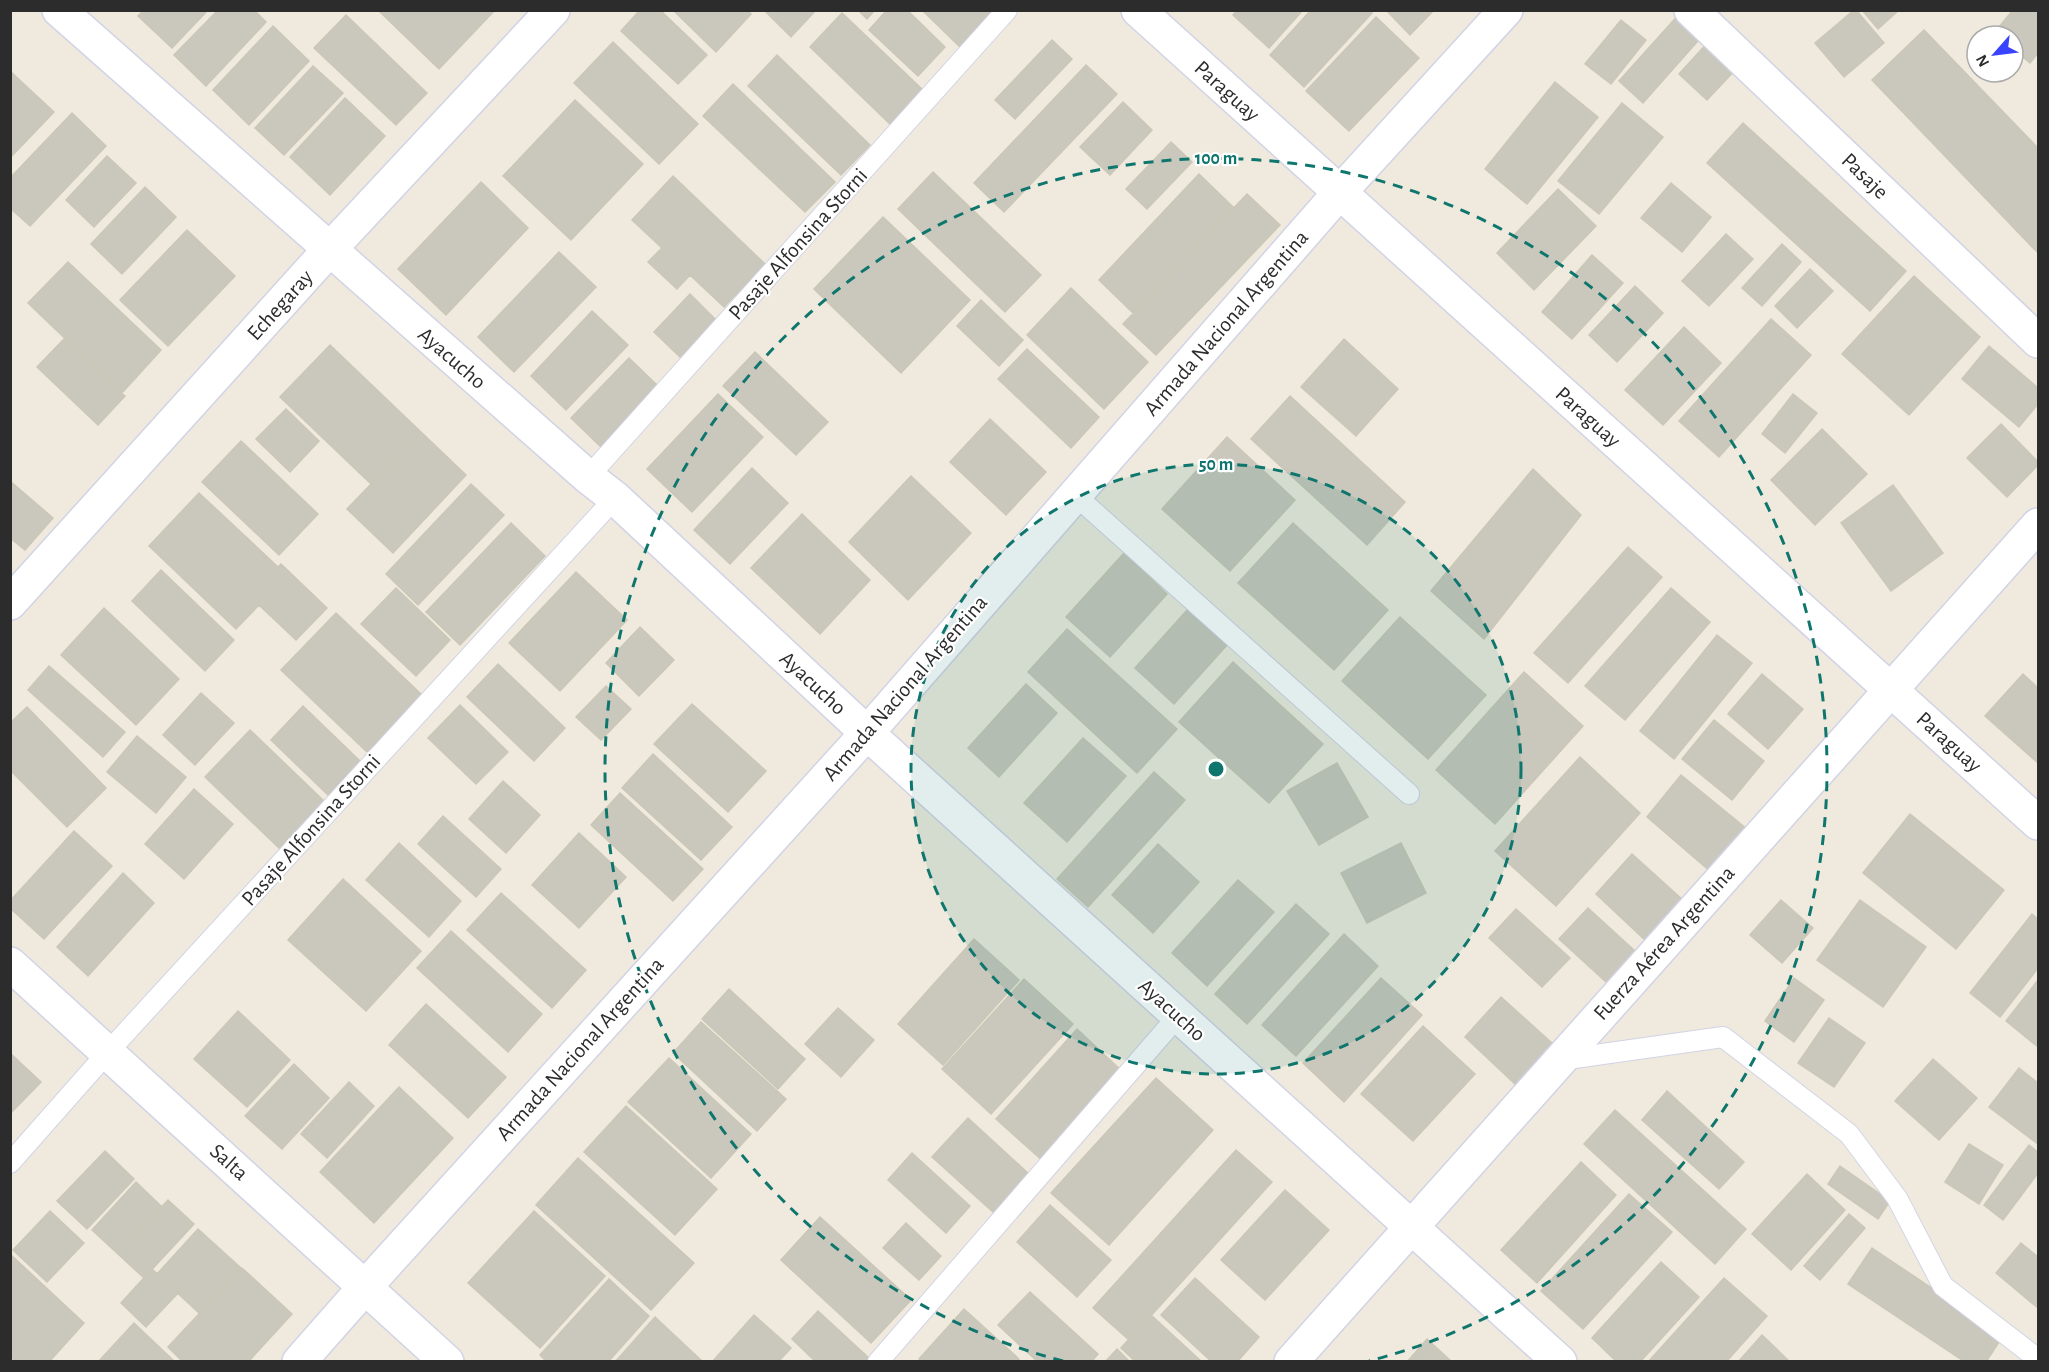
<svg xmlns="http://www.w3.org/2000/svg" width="2049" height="1372" font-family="'Alegreya Sans',sans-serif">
<rect width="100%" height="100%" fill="#efeadd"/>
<!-- building -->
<path fill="#cac8bc" stroke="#cbc7b6" stroke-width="1.5" d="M 144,10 L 208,10 L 172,48 L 138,16 Z
M 218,10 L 254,10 L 266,22 L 206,86 L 174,55 Z
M 378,10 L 495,10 L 439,69 Z
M 640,10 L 660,10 L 707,55 L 678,84 L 621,31 Z
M 673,10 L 747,10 L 751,14 L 716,52 Z
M 764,10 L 816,10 L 791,37 Z
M 858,10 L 875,10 L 867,19 Z
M 887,10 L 907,10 L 945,47 L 918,76 L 869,30 Z
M 922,10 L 995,10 L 960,47 Z
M 1237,10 L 1303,10 L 1269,48 L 1233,15 Z
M 1311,10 L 1369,10 L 1372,13 L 1304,87 L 1270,55 Z
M 1386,10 L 1434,10 L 1410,35 Z
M 1854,10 L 1856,10 L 1884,43 L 1844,77 L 1815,43 Z
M 1862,10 L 1899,10 L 1878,29 Z
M 2013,10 L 2038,10 L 2038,53 L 2030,63 L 2013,49 L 2013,36 L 1997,36 L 1994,33 Z
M 1681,12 L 1704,34 L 1643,103 L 1619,81 Z
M 842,13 L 923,90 L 891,125 L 810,47 Z
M 346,15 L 427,93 L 396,125 L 314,48 Z
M 1376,17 L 1419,58 L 1349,131 L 1306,91 Z
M 1621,20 L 1646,40 L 1611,84 L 1585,64 Z
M 273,26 L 309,61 L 249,125 L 213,90 Z
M 1924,30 L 2038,148 L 2038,253 L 1872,80 Z
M 1052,40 L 1072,59 L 1015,119 L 995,100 Z
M 1710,40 L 1738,67 L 1707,100 L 1679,74 Z
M 613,42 L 698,124 L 659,164 L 574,83 Z
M 777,55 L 870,145 L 841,175 L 748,86 Z
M 1086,65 L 1117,94 L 1004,212 L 974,183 Z
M 313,66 L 343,93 L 284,155 L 255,128 Z
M 11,72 L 54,112 L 10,158 L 10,73 Z
M 1555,82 L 1598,117 L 1527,204 L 1485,169 Z
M 733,84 L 835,182 L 805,212 L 703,116 Z
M 345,98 L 385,136 L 330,195 L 290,157 Z
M 575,100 L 643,164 L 571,240 L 503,176 Z
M 1123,102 L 1152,130 L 1110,175 L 1080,147 Z
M 1622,103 L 1663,137 L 1599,214 L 1558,181 Z
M 72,113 L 106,146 L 30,226 L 10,208 L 10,178 Z
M 1743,123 L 1906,271 L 1870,311 L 1707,163 Z
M 1171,142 L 1192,162 L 1147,209 L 1126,189 Z
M 107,156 L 136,183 L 94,227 L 66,200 Z
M 933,172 L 1041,275 L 1005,312 L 898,209 Z
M 1199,174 L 1233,207 L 1133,313 L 1099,280 Z
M 673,176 L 765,264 L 724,307 L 690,275 L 677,289 L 648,262 L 662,248 L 632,220 Z
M 481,182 L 528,228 L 446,315 L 398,269 Z
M 1671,183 L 1711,217 L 1682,252 L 1641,218 Z
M 145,187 L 176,217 L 122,274 L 91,244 Z
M 1558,189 L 1596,226 L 1534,290 L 1497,253 Z
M 1247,194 L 1280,225 L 1156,355 L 1123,324 Z
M 883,217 L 970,300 L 901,373 L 814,289 Z
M 187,230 L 235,276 L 168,346 L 120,300 Z
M 1726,234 L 1753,259 L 1709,306 L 1682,281 Z
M 1782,244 L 1801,262 L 1762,306 L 1742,288 Z
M 559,252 L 596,287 L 514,372 L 478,337 Z
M 1592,255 L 1623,283 L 1572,339 L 1542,312 Z
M 68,262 L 161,350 L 122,393 L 28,303 Z
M 1810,269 L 1833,291 L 1797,328 L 1775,306 Z
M 1914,276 L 1980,337 L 1909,415 L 1842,354 Z
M 1635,286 L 1663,313 L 1617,362 L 1589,335 Z
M 1071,288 L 1148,362 L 1104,409 L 1027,335 Z
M 690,294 L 716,320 L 680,357 L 654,332 Z
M 981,300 L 1023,340 L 999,366 L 957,326 Z
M 592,311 L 628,345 L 566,410 L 531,376 Z
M 1771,319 L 1811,355 L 1719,457 L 1679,421 Z
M 1684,327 L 1721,363 L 1663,425 L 1625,390 Z
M 64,339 L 125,396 L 98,425 L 37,367 Z
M 1344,339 L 1398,389 L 1356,436 L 1301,387 Z
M 330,345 L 421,432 L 371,484 L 280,397 Z
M 1989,346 L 2038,388 L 2038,404 L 2019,427 L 1962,379 Z
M 1027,349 L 1099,417 L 1071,448 L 998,379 Z
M 755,352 L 828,422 L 796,455 L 723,386 Z
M 629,358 L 660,388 L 603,449 L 571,418 Z
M 718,394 L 763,437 L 692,512 L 647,469 Z
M 1793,394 L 1817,413 L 1785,453 L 1762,434 Z
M 1290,396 L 1405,502 L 1367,545 L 1251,439 Z
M 286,409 L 319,441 L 290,472 L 256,439 Z
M 990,419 L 1046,472 L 1006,515 L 950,462 Z
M 2001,424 L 2038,462 L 2038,465 L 2007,497 L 1967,458 Z
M 1822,429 L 1867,474 L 1815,525 L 1771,480 Z
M 421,432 L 466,475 L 393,553 L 347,509 Z
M 1227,437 L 1295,500 L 1230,571 L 1162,509 Z
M 241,441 L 318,514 L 279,555 L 202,482 Z
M 752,468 L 788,503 L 730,564 L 694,530 Z
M 1533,469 L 1581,515 L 1484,639 L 1431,591 Z
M 911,476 L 971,533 L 908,600 L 849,542 Z
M 10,481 L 53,518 L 25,550 L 10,538 Z
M 471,484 L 504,515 L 418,605 L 386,574 Z
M 1893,485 L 1943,553 L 1891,591 L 1841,523 Z
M 199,493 L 278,567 L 281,564 L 327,608 L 296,640 L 259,605 L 236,629 L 149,546 Z
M 802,514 L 870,580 L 820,634 L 751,568 Z
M 511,523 L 545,556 L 460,645 L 426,612 Z
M 1293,523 L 1388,610 L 1334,670 L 1238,583 Z
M 1628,547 L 1662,577 L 1568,683 L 1534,653 Z
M 1124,553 L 1167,594 L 1110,657 L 1066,617 Z
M 161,570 L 234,640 L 205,671 L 132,601 Z
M 576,572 L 627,620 L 560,691 L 509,643 Z
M 396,588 L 450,640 L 416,676 L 361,624 Z
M 1671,588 L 1710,622 L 1625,720 L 1585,686 Z
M 104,608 L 179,679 L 136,725 L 61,655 Z
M 1188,609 L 1227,645 L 1174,704 L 1135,668 Z
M 336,613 L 422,695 L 367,752 L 281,670 Z
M 1400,617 L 1486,695 L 1428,759 L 1342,681 Z
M 640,627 L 674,660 L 639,696 L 606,663 Z
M 1067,629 L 1177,729 L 1137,773 L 1028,672 Z
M 1717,635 L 1752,663 L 1674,759 L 1640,731 Z
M 1233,662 L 1323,744 L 1269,803 L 1179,722 Z
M 498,664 L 565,728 L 534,761 L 467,697 Z
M 49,666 L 125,732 L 103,757 L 28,690 Z
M 1524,672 L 1583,726 L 1495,824 L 1436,770 Z
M 1762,674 L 1803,709 L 1768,749 L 1728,714 Z
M 2023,674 L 2038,688 L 2038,763 L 1985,716 Z
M 1026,684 L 1057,713 L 999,777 L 968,748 Z
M 606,686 L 631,709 L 601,740 L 576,717 Z
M 201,693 L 234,723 L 195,765 L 163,735 Z
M 692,704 L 766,771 L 728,812 L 654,744 Z
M 460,705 L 508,752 L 476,784 L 428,738 Z
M 303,706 L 360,761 L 328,795 L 271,740 Z
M 27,707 L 106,788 L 67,827 L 10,770 L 10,723 Z
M 1714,720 L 1764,761 L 1732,800 L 1682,759 Z
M 250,730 L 325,802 L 280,849 L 205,777 Z
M 137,736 L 186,777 L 156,813 L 107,772 Z
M 1083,738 L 1126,776 L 1067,842 L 1024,803 Z
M 653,754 L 732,827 L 701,860 L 622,788 Z
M 1580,757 L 1640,813 L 1556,906 L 1495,851 Z
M 1337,763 L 1368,817 L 1319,845 L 1287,791 Z
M 1154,772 L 1185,800 L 1088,907 L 1057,879 Z
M 1681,775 L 1747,829 L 1711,872 L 1647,817 Z
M 503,781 L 540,815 L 506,853 L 469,819 Z
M 194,789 L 233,824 L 184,879 L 145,844 Z
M 620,793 L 703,869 L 673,901 L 591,825 Z
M 1910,814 L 2004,890 L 1956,949 L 1863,873 Z
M 443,816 L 501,869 L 476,897 L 418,844 Z
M 74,831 L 112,866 L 44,939 L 10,908 L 10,901 Z
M 579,833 L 626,877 L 579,928 L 532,885 Z
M 399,843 L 461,901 L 429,937 L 366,880 Z
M 1401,843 L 1426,893 L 1367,923 L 1341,873 Z
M 1158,844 L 1199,882 L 1153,933 L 1112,895 Z
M 1632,854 L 1683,900 L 1646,941 L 1596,894 Z
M 123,873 L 154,903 L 88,976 L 57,947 Z
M 343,879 L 421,951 L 366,1011 L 288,940 Z
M 1238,880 L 1274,912 L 1207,986 L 1172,953 Z
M 501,893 L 586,970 L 552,1008 L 467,930 Z
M 1781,900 L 1813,928 L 1782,963 L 1750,935 Z
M 1860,900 L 1926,947 L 1883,1007 L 1817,960 Z
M 1296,904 L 1329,934 L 1247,1024 L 1215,994 Z
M 1588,908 L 1635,951 L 1606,982 L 1559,939 Z
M 1516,909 L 1570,958 L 1542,987 L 1489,938 Z
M 2032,914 L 2038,919 L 2038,968 L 2000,1017 L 1970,993 Z
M 451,931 L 542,1014 L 508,1052 L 417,968 Z
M 1344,934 L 1378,966 L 1296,1056 L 1262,1025 Z
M 974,939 L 1019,980 L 943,1065 L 898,1024 Z
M 1381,978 L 1422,1015 L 1344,1102 L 1303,1063 Z
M 1794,978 L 1824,1000 L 1794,1042 L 1765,1021 Z
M 1024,979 L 1073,1024 L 991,1114 L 942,1069 Z
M 2038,980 L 2038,1047 L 2006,1021 Z
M 729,989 L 805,1059 L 778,1089 L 702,1019 Z
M 1501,997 L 1553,1044 L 1516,1085 L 1465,1037 Z
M 426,1004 L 506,1077 L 468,1118 L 389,1045 Z
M 838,1008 L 874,1040 L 841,1077 L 805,1044 Z
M 238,1011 L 290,1060 L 247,1107 L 194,1059 Z
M 1829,1018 L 1865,1043 L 1834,1087 L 1798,1063 Z
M 701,1022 L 786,1099 L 757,1131 L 673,1053 Z
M 1423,1026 L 1475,1074 L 1413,1141 L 1361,1094 Z
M 1077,1029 L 1124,1073 L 1043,1161 L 996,1119 Z
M 10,1053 L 41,1082 L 10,1114 Z
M 669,1058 L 751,1134 L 711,1178 L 628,1102 Z
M 1933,1059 L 1977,1098 L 1939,1140 L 1895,1101 Z
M 294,1064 L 329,1098 L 282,1149 L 245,1116 Z
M 2019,1068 L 2038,1083 L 2038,1144 L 1989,1107 Z
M 1156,1078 L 1213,1130 L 1109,1245 L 1051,1193 Z
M 349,1082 L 374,1106 L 327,1158 L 301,1134 Z
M 399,1087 L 453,1138 L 374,1223 L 320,1172 Z
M 1667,1091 L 1744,1162 L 1719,1189 L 1642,1120 Z
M 626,1106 L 717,1189 L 675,1235 L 584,1152 Z
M 1615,1110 L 1746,1229 L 1715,1264 L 1584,1144 Z
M 968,1118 L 1029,1174 L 994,1213 L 932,1157 Z
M 1969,1144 L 2003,1165 L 1979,1204 L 1945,1182 Z
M 2029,1145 L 2038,1152 L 2038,1173 L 2003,1220 L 1984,1205 Z
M 1236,1150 L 1272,1182 L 1129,1340 L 1093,1308 Z
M 105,1151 L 134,1179 L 87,1229 L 57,1201 Z
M 912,1153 L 970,1206 L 946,1233 L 888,1180 Z
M 578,1158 L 694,1263 L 651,1310 L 536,1205 Z
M 1581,1162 L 1616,1195 L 1537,1283 L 1501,1250 Z
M 1840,1166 L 1890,1201 L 1878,1219 L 1828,1184 Z
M 1807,1174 L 1845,1210 L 1791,1270 L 1752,1234 Z
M 136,1182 L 162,1207 L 118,1254 L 92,1230 Z
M 1285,1190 L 1329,1230 L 1265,1300 L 1221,1260 Z
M 1629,1194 L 1672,1232 L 1583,1329 L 1541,1291 Z
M 168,1200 L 194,1224 L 144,1278 L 118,1254 Z
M 1050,1205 L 1111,1260 L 1077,1297 L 1017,1242 Z
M 50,1211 L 84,1243 L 47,1282 L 13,1250 Z
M 534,1211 L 605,1276 L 540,1348 L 468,1283 Z
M 1849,1214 L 1865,1228 L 1820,1280 L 1804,1266 Z
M 820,1217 L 911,1300 L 871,1343 L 781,1260 Z
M 906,1223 L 941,1256 L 919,1280 L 883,1248 Z
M 198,1229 L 241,1268 L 199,1313 L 157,1274 Z
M 2021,1243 L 2038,1257 L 2038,1308 L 1996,1273 Z
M 1872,1248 L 2003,1336 L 1986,1362 L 1965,1362 L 1848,1284 Z
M 10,1254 L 84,1323 L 49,1362 L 16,1362 L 10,1356 Z
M 1661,1262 L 1699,1297 L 1640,1362 L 1617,1362 L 1592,1338 Z
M 242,1268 L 292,1314 L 248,1362 L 183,1362 L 168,1347 Z
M 152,1269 L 178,1293 L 146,1327 L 121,1303 Z
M 1195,1278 L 1259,1337 L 1237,1362 L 1212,1362 L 1161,1315 Z
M 1724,1278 L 1767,1316 L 1726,1362 L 1648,1362 Z
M 609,1279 L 649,1316 L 608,1362 L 547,1362 L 540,1355 Z
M 1030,1292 L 1098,1354 L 1091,1362 L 1038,1362 L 998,1325 Z
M 964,1309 L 1019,1359 L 1017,1362 L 922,1362 L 919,1359 Z
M 818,1311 L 871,1360 L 870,1362 L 816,1362 L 792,1339 Z
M 754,1315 L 791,1348 L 778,1362 L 712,1362 Z
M 1151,1315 L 1202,1362 L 1136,1362 L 1121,1348 Z
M 655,1317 L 703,1362 L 615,1362 Z
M 134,1323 L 175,1362 L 98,1362 Z
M 1762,1335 L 1790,1362 L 1738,1362 Z
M 1427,1339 L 1452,1362 L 1407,1362 Z
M 1117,1349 L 1130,1362 L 1105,1362 Z"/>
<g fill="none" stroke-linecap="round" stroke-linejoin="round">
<!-- service casing -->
<g stroke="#d2d3e6" stroke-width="22">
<path id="service" d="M 588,477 L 1007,10
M 1075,495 L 1409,794
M 1560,1060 L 1723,1037 L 1849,1134 L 1897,1198 L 1943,1286 L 2038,1359
M 10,1163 L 108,1052 L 615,498
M 878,1362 L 1178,1016"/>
</g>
<!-- minor casing -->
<g stroke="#d2d3e6" stroke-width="36">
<path id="minor" d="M 59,10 L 588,477 L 615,498 L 867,733 L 1560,1362
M 1138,10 L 2038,823
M 1691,10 L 2038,341
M 10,603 L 329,250 L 553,10
M 10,964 L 447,1362
M 299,1362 L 365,1287 L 867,733 L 1340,192 L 1506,10
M 1291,1362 L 2038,525"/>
</g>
<!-- service -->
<use href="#service" stroke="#fff" stroke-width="20"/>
<!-- minor -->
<use href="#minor" stroke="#fff" stroke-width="33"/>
</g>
<!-- distance rings -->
<circle cx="1216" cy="769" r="305" fill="#0f766e" fill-opacity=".12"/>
<g fill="none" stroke="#0f766e" stroke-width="3" stroke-dasharray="10 8">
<circle cx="1216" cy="769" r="305"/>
<path d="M1063 1361A611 611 0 1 1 1369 1361"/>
</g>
<g text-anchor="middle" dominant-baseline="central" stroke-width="4.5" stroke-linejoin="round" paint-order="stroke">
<!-- street labels -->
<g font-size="22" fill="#2c2c2c" stroke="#fff">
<text transform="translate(1227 91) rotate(42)">Paraguay</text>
<text transform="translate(1865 176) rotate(44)">Pasaje</text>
<text transform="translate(798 244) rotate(-48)">Pasaje Alfonsina Storni</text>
<text transform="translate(280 305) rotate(-48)">Echegaray</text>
<text transform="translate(1226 323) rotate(-49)">Armada Nacional Argentina</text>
<text transform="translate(452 358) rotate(41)">Ayacucho</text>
<text transform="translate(1588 417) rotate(42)">Paraguay</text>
<text transform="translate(813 683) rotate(43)">Ayacucho</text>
<text transform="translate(905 688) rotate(-49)">Armada Nacional Argentina</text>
<text transform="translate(1949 742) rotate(42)">Paraguay</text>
<text transform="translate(311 830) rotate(-48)">Pasaje Alfonsina Storni</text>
<text transform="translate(1664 943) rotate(-48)">Fuerza Aérea Argentina</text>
<text transform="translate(1172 1010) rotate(42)">Ayacucho</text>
<text transform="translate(580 1049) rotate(-48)">Armada Nacional Argentina</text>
<text transform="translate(229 1162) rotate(42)">Salta</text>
</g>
</g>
<circle cx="1216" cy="769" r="9" fill="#0f766e" stroke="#fff" stroke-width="3"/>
<g font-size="18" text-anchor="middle" font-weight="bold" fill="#0f766e" stroke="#fff" stroke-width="4.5" stroke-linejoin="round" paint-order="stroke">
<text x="1216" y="164">100 m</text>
<text x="1216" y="470">50 m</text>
</g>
<!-- border -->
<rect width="2049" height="1372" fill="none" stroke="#2c2c2c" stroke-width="24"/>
<!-- north arrow -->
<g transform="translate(1995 54) rotate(242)"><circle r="28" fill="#ffffff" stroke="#ababab" stroke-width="1.5"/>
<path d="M0-4.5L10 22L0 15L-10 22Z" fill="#3a43ff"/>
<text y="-9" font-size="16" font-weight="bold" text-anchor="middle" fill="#2c2c2c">N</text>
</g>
</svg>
